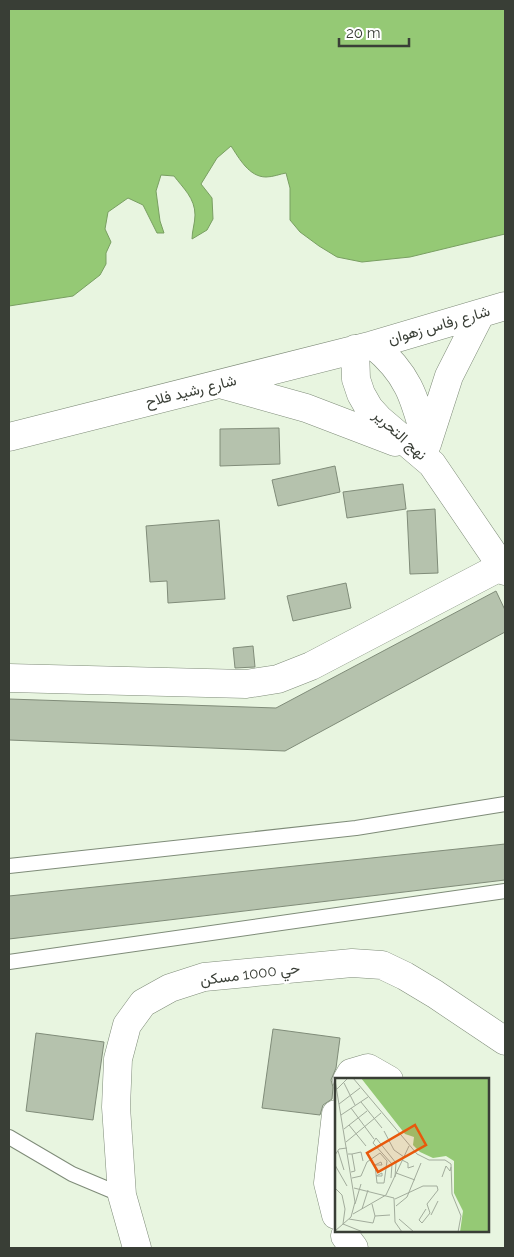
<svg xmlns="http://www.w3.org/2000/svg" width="514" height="1257" font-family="Raleway,Vazirmatn,sans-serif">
<rect width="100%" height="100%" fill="#e8f5e0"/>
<!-- water -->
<path fill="#95c975" stroke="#799f62" d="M 9,9 L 505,9 L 505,234 L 410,257 L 362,262 L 337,257 L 319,246 L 300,232 L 290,220 L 290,188 L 286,173 C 280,174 273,177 266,177 C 249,177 239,158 231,146 L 217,158 L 201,184 L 212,198 L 213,219 L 207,230 L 192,239 C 192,231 195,223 195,215 C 195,198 183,188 174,176 L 161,175 L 156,191 L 160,221 L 164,233 L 157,233 L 143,205 L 128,198 L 108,212 L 105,229 L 111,242 L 106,253 L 106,264 L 100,275 L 73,296 L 9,306 Z"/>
<!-- building -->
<path fill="#b5c2ad" stroke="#808c79" d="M 279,428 L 280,464 L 220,466 L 220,429 Z
M 335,466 L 340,492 L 278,506 L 272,480 Z
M 403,484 L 406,509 L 347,518 L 343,492 Z
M 435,509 L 438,573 L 410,574 L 407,511 Z
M 219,520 L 225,599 L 168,603 L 167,581 L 150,582 L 146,526 Z
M 346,583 L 351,608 L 293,621 L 287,596 Z
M 496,591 L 505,610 L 505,632 L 285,751 L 9,740 L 9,699 L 276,708 Z
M 253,646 L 255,667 L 235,668 L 233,648 Z
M 505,844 L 505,880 L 9,939 L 9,896 Z
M 273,1029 L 340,1038 L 336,1068 L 331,1080 L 333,1087 L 332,1099 L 323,1105 L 320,1115 L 262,1108 Z
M 36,1033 L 104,1042 L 93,1120 L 26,1111 Z"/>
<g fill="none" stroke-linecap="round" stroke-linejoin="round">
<!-- service casing -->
<g stroke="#7f8c79" stroke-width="16">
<path id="service" d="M 9,866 L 356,828 L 505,804
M 9,962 L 505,891
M 9,1137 L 72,1174 L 122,1195"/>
</g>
<!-- minor casing -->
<g stroke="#7f8c79" stroke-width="29">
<path id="minor" d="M 9,678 L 246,684 L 278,679 L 311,666 L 502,566
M 347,1080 L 351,1073 L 368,1068 L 389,1080
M 336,1114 L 328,1183 L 336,1215
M 345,1236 L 354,1248
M 137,1248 L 122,1195 L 116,1107 L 118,1059 L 127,1025 L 143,1003 L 170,988 L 204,977 L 352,963 L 382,965 L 405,976 L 435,994 L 505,1041"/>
</g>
<!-- tertiary casing -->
<g stroke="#7f8c79" stroke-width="29">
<path id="tertiary" d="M 373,345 C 410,375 415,400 427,444
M 355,349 L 356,379 L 361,394 L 369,408 L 379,419 L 432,464 L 505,571
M 220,384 L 306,408 L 395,442
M 9,437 L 373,345 L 505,306
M 427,444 L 449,376 L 481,313"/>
</g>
<!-- service -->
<use href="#service" stroke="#fff" stroke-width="14"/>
<!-- minor -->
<use href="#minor" stroke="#fff" stroke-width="28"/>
<!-- tertiary -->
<use href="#tertiary" stroke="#fff" stroke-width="28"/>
</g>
<g text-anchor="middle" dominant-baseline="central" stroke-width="5" stroke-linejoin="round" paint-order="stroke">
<!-- street labels -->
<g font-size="15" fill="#393e36" stroke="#fff">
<text transform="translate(439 325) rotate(-16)">شارع رفاس زهوان</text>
<text transform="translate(191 391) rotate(-14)">شارع رشيد فلاح</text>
<text transform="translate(400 435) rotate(42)">نهج التحرير</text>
<text transform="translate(250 974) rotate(-7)">حي 1000 مسكن</text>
</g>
</g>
<!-- overview -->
<g transform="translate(335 1078)">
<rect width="154" height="154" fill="#e8f5e0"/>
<path d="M 26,0 L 154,0 L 154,154 L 125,154 L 128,133 L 119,115 L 119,83 L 111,78 L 98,80 L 85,74 L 78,67 L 79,59 L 70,56 Z" fill="#95c975"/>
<path fill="none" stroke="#a2ac9c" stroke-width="1" d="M 18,0 L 82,76 L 94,82 L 110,82 L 116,86 L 117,116 L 126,138 L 123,154M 0,2 L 20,124 L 16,139 L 0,153M 9,5 L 20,27M 2,11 L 13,0M 26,24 L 47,50M 4,26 L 25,10M 16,30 L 39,61M 6,37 L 33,19M 14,47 L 31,68M 9,51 L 32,33M 49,53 L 59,72 L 69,79M 11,64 L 46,35M 3,73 L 9,92M 13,76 L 17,76 L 20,93 L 16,94M 17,76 L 26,74 L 28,83M 0,77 L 4,71 L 12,70M 67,82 L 73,85 L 73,90 L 79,88M 46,84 L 47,87 L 40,87 ZM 0,87 L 12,108M 47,95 L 47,98 L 41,98 ZM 61,95 L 80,102M 107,99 L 111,88 L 115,93 L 116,89M 17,100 L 26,98 L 32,84 L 45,75 L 52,83 L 49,105 L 42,105 L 40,87M 56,100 L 57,86 L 38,65 L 41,60 L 61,85 L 60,99M 0,110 L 7,117 L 10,131 L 8,146 L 28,154M 19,110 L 59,120 L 60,144 L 67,154M 60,121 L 88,108 L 102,108 L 103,112 L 92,126 L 95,135 L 87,145 L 84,142 L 91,131M 20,126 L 26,106M 61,128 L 72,119 L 86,85M 27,131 L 33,112M 18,136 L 51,117 L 74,68M 96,137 L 103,123M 40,138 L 55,137M 14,141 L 38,145 L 40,138 L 37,126M 64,141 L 79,154"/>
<path fill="#e8590c" fill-opacity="0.15" stroke="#e8590c" stroke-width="2.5" d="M 80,47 L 91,67 L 43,94 L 32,75 Z"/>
<rect width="154" height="154" fill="none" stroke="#393e36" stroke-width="2.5"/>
</g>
<!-- border -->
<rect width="514" height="1257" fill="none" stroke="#393e36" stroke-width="20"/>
<!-- scale -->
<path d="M339 38v8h70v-8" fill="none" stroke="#393e36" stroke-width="2.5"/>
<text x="346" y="38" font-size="15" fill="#393e36" stroke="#ffffff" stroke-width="4" paint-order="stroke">20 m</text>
</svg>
